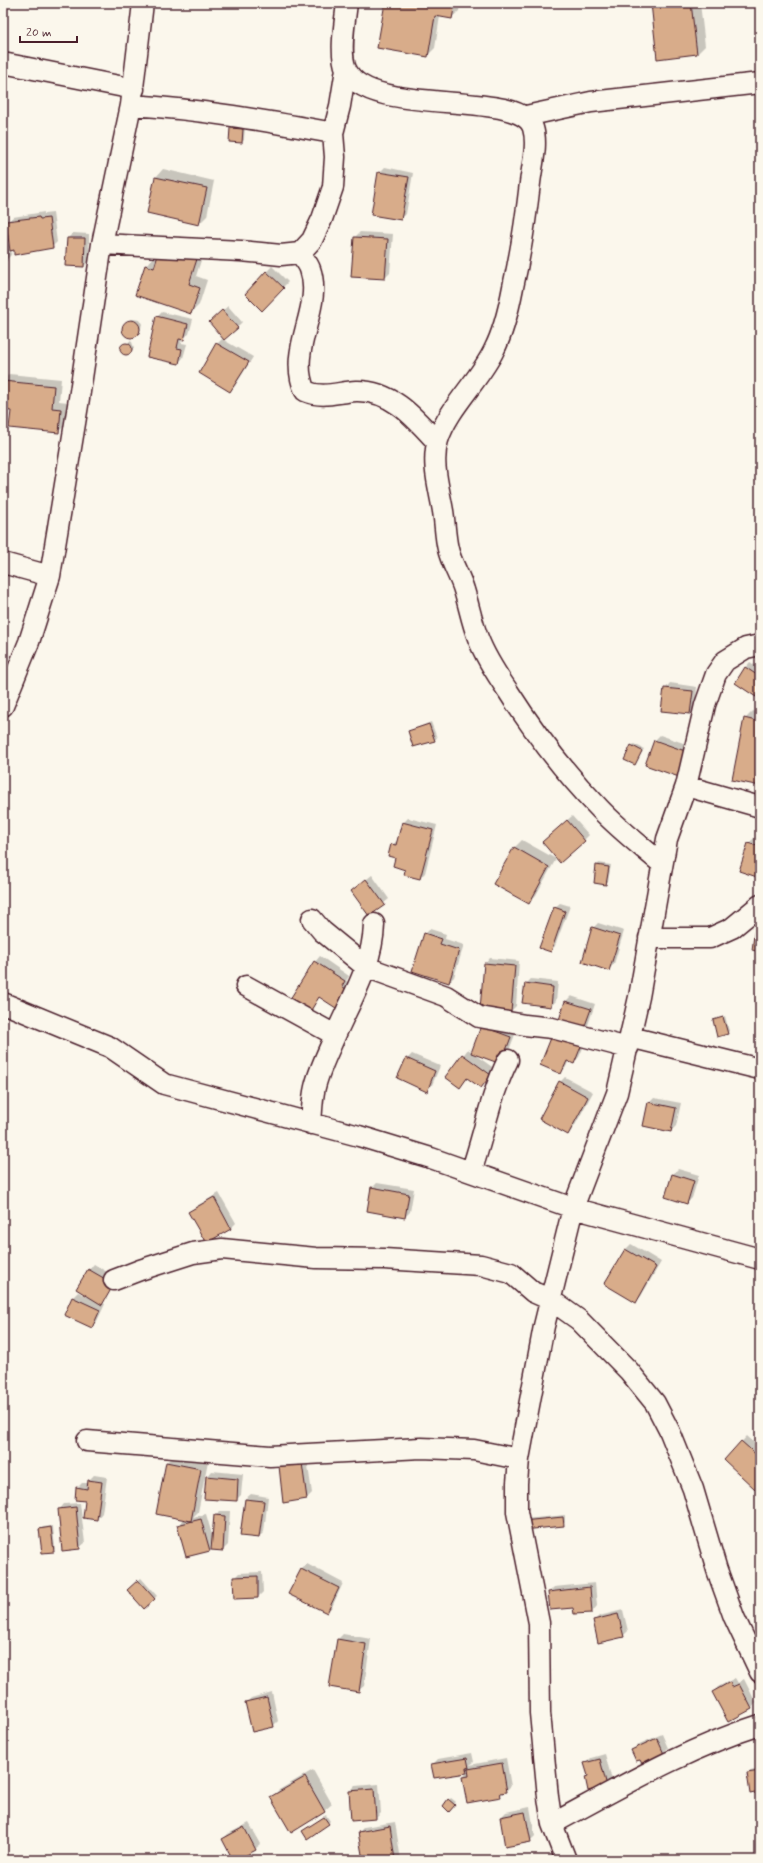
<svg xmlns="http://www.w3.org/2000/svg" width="763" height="1863" font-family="Mynerve,sans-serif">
<rect width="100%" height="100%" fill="#fbf7ec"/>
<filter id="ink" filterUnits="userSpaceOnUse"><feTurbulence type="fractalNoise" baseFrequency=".025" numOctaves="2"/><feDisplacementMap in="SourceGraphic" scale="8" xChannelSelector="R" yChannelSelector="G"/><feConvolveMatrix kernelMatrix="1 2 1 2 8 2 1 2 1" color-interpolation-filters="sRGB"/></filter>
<g filter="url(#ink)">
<!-- shadow -->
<path fill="#0003" d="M 386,3 L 460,3 L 459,11 L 451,18 L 440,16 L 435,48 L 427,56 Z
M 652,3 L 700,3 L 705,46 L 697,54 Z
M 233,126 L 245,127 L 244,140 L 242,142 L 231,128 Z
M 385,167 L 413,173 L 406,214 L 401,219 L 379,173 Z
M 163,169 L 214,181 L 207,216 L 199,224 L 148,212 L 156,177 Z
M 44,212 L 44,214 L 53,213 L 57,242 L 52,247 L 12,250 L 11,255 L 6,260 L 3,260 L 3,229 L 7,229 L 6,244 L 11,245 L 7,222 L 13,217 Z
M 360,232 L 393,234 L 390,273 L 385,278 L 355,237 Z
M 73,233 L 89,234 L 89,261 L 84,266 L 66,265 L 68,238 Z
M 204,251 L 196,276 L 207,280 L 199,305 L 191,313 L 136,294 L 146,265 L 153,257 L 158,259 Z
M 272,266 L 288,282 L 262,309 L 246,294 Z
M 228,306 L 242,322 L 237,327 L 215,317 Z
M 162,312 L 193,319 L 189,334 L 183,338 L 181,343 L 187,344 L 183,358 L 178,363 L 157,317 Z
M 132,319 L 140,320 L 142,324 L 140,332 L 130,337 L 124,332 L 123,328 Z
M 222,339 L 253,357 L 235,386 L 230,391 L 200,372 L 217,344 Z
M 130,341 L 132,342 L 134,348 L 129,354 L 123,353 L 121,347 Z
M 9,374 L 61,379 L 59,401 L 68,402 L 66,424 L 58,432 L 12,410 L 3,409 L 3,380 Z
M 750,662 L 760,669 L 760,691 L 756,696 L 745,668 Z
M 670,683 L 697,687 L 695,708 L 690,713 L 665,689 Z
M 753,711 L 760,713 L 760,785 L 745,719 Z
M 431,722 L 437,738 L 434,740 L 409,731 Z
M 660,735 L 692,746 L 684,770 L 655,740 Z
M 634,744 L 644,749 L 634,764 L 632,746 Z
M 572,816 L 589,835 L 584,840 L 548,837 Z
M 408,818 L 437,825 L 425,873 L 420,878 L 396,857 L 392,845 L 398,840 L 403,823 Z
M 754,838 L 760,840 L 760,877 L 740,870 L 749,843 Z
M 522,840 L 556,859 L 536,895 L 529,903 L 514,848 Z
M 599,863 L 611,865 L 608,881 L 606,884 L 597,866 Z
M 372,875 L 389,899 L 369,915 L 352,891 Z
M 560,903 L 570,906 L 555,946 L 550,951 L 554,908 Z
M 598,923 L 624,931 L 614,964 L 609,969 L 593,928 Z
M 430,929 L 446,934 L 445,939 L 464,945 L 454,977 L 449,982 L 425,934 Z
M 320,956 L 349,976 L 346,981 L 352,984 L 335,1007 L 320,996 L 309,1010 L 315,962 Z
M 490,958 L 519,961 L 516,1006 L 511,1011 L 485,964 Z
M 531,979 L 558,982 L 556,1001 L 551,1006 L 526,984 Z
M 571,996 L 595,1004 L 588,1025 L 583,1030 L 559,1022 L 566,1001 Z
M 725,1016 L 729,1031 L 727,1033 L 714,1020 Z
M 482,1026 L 516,1032 L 506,1058 L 474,1054 L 495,1069 L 481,1087 L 468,1078 L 460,1087 L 447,1077 L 468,1049 L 472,1052 Z
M 559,1028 L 587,1039 L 579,1057 L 574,1062 L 569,1060 L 566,1067 L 561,1072 Z
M 412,1054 L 440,1066 L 432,1085 L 427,1090 L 407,1059 Z
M 565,1077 L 593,1092 L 573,1129 L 568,1134 L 560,1082 Z
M 654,1098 L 681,1103 L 676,1126 L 671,1131 L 649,1103 Z
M 678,1169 L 699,1175 L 692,1198 L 687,1203 L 673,1174 Z
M 377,1183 L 414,1189 L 410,1212 L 405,1217 L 372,1188 Z
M 219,1193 L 236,1223 L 231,1228 L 206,1242 L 190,1212 L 195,1207 Z
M 631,1244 L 661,1262 L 641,1296 L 636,1302 L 606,1284 L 626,1249 Z
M 94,1264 L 118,1279 L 102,1303 L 105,1304 L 97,1321 L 92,1326 L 65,1314 L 73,1297 L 78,1292 L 88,1297 L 89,1296 L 78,1289 L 89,1270 Z
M 747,1436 L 760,1448 L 760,1483 L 725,1460 Z
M 174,1454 L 208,1461 L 198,1512 L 193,1517 L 206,1514 L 213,1538 L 215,1516 L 220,1511 L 230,1511 L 228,1545 L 223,1550 L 212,1546 L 209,1550 L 178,1525 L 184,1519 L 157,1513 L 167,1462 Z
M 307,1459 L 312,1493 L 307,1498 L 280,1467 L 285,1462 Z
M 212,1471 L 243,1474 L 241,1495 L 236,1500 L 207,1477 Z
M 94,1475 L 107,1477 L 102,1513 L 97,1519 L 77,1488 L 82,1483 L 89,1483 L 89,1480 Z
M 251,1494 L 268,1497 L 264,1532 L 259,1537 L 245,1499 Z
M 80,1503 L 85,1543 L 79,1548 L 59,1510 L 64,1504 Z
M 565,1515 L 565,1522 L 563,1525 L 524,1529 L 525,1519 Z
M 53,1526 L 55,1549 L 53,1551 L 40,1529 L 43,1527 Z
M 307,1564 L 343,1583 L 332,1607 L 326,1612 L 290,1593 L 302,1569 Z
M 262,1572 L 263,1592 L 258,1597 L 235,1598 L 234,1578 L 239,1573 Z
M 141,1578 L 157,1596 L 144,1607 L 128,1590 Z
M 595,1583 L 597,1606 L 592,1612 L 574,1606 L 549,1592 L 554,1587 Z
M 623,1610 L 628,1631 L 623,1636 L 594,1621 L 599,1616 Z
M 343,1634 L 371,1639 L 364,1686 L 358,1691 L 338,1639 Z
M 735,1678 L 738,1683 L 744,1679 L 756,1703 L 751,1709 L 713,1692 L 718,1687 Z
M 272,1692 L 278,1721 L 273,1726 L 246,1703 L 251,1698 Z
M 662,1734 L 668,1748 L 663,1753 L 632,1751 L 637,1745 Z
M 472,1753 L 474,1762 L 470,1765 L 506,1758 L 511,1786 L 500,1796 L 463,1777 L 469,1771 L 435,1777 L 433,1764 L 438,1759 Z
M 605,1754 L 612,1780 L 607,1785 L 586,1777 L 589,1774 L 586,1763 L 591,1758 Z
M 760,1769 L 760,1791 L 748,1773 L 750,1771 Z
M 313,1770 L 332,1804 L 324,1811 L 271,1798 L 279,1790 Z
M 379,1784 L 381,1813 L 376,1818 L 350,1791 L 355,1786 Z
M 451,1798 L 456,1802 L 449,1810 L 444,1806 Z
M 530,1807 L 535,1836 L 530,1841 L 501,1817 L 506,1812 Z
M 326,1815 L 330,1821 L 328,1823 L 306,1829 Z
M 395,1822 L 401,1860 L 364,1860 L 359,1832 L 364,1827 Z
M 249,1823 L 261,1844 L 255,1849 L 234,1860 L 223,1839 L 228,1834 Z"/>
<!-- building -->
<path fill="#d8ac8a" stroke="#4a1f2b" d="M 268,3 L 285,3 L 285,6 Z
M 385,3 L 455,3 L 452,19 L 435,16 L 428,57 L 377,48 Z
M 651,3 L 691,3 L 697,54 L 657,59 Z
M 230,128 L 243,129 L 242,143 L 229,142 Z
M 378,172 L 409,177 L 401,220 L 371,215 Z
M 155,177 L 207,188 L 199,225 L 147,213 Z
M 39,217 L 40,219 L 49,218 L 53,248 L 14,255 L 14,250 L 10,251 L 6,221 Z
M 354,237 L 388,239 L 385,279 L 351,277 Z
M 67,238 L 85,238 L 84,267 L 65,266 Z
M 3,249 L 7,249 L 6,261 L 3,261 Z
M 159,252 L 197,259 L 189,284 L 200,288 L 191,314 L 135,295 L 145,265 L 154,268 Z
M 266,271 L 284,288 L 262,311 L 245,294 Z
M 222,310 L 238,328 L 224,340 L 209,322 Z
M 156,316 L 188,324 L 184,340 L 179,339 L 177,348 L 182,349 L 179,364 L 147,357 Z
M122 329a9 9 0 1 1 18 0a9 9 0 1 1-18 0Z
M120 349a6 6 0 1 1 12 0a6 6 0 1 1-12 0Z
M 216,343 L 249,362 L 230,392 L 199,373 Z
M 3,381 L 54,386 L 52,408 L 61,409 L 59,433 L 9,428 L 11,411 L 3,410 Z
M 745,667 L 760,677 L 760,690 L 756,697 L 735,683 Z
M 664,688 L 693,691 L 690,714 L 661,711 Z
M 744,718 L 760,722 L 760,786 L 732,780 Z
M 429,724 L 435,741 L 413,747 L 408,731 Z
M 654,740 L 688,752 L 679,777 L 645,765 Z
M 631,745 L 642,751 L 635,765 L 624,760 Z
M 567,820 L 585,841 L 560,863 L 542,842 Z
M 402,822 L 433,830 L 420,879 L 404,875 L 405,870 L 393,866 L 395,858 L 388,856 L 391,844 L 396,845 Z
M 748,843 L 760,847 L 760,878 L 739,871 Z
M 514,847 L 549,867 L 529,904 L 493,884 Z
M 596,865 L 609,867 L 606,885 L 594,883 Z
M 366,879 L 385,905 L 369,916 L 351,891 Z
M 554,907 L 565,911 L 551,952 L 539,948 Z
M 756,920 L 760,921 L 760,952 L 752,950 Z
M 592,927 L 620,936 L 609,971 L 582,962 Z
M 424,933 L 442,939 L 440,944 L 459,950 L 449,983 L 412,971 Z
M 314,961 L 345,981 L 342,986 L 347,990 L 336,1008 L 319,997 L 310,1012 L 290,999 Z
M 484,963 L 515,966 L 511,1012 L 480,1009 Z
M 525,983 L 553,987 L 551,1007 L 522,1003 Z
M 758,988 L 760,988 L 760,1006 L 755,1004 Z
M 565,1001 L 591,1009 L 583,1031 L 558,1023 Z
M 723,1017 L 728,1034 L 717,1037 L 713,1020 Z
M 481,1026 L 511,1037 L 501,1064 L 471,1053 Z
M 553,1033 L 582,1044 L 574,1064 L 567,1061 L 561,1074 L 540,1065 Z
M 462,1054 L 491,1075 L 481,1088 L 467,1078 L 460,1088 L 445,1077 Z
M 406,1058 L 435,1071 L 427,1092 L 397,1078 Z
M 559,1081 L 588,1097 L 568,1135 L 539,1119 Z
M 648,1102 L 676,1108 L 671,1132 L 643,1126 Z
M 672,1174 L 694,1181 L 687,1204 L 665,1197 Z
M 371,1187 L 409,1194 L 405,1218 L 367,1211 Z
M 214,1197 L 231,1229 L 206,1243 L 188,1212 Z
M 625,1249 L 656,1267 L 636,1303 L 604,1284 Z
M 88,1269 L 114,1284 L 102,1305 L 76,1289 Z
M 72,1297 L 100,1310 L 92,1328 L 64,1315 Z
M 741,1441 L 760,1458 L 760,1483 L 755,1489 L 724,1460 Z
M 166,1462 L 201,1469 L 191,1521 L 156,1514 Z
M 302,1463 L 307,1499 L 283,1503 L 279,1466 Z
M 206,1476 L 238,1479 L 237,1501 L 204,1499 Z
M 88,1480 L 102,1482 L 97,1520 L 83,1518 L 85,1501 L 75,1500 L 76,1487 L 87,1489 Z
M 245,1499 L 264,1501 L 259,1538 L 240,1536 Z
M 76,1507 L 80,1549 L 62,1551 L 58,1509 Z
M 214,1515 L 225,1516 L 223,1551 L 211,1550 Z
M 563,1517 L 564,1526 L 523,1530 L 522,1521 Z
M 201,1519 L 210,1551 L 186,1557 L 177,1525 Z
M 51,1527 L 54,1552 L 42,1553 L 39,1529 Z
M 301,1569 L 339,1588 L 327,1613 L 288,1594 Z
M 258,1576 L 258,1598 L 234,1599 L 233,1577 Z
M 138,1580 L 155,1599 L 144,1609 L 127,1590 Z
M 590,1587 L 592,1613 L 574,1614 L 573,1608 L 550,1610 L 548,1592 Z
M 618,1614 L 624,1637 L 598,1643 L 593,1620 Z
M 337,1639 L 366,1644 L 359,1692 L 329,1687 Z
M 730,1682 L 732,1687 L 739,1684 L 752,1709 L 728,1722 L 712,1692 Z
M 267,1697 L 274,1727 L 252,1732 L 245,1702 Z
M 657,1738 L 664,1754 L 642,1764 L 640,1760 L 636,1761 L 631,1750 Z
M 467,1758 L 469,1768 L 466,1768 L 467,1773 L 434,1778 L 431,1764 Z
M 600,1759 L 607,1786 L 588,1791 L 585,1777 L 588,1776 L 584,1763 Z
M 502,1763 L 507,1792 L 500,1793 L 501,1797 L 467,1803 L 462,1777 L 469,1776 L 468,1769 Z
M 760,1771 L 760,1792 L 750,1794 L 747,1773 Z
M 305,1777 L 325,1812 L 291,1833 L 270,1797 Z
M 374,1789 L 376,1819 L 351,1821 L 349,1791 Z
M 448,1799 L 455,1805 L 449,1812 L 443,1806 Z
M 525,1812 L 531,1842 L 505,1847 L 500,1817 Z
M 324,1817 L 329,1824 L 307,1839 L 302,1831 Z
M 390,1826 L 395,1860 L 363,1860 L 358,1832 Z
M 244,1827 L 256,1850 L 237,1860 L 233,1860 L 222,1839 Z"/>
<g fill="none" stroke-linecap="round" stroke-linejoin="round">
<!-- minor casing -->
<g stroke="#4a1f2b" stroke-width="23">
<path id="minor" d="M 347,3 C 345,21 339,53 346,69 C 367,119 521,87 533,128 C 538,144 532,166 530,183 C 526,218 521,252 513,287 C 509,308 504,331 494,350 C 480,380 448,408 438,440 C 431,463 439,487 443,511 C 445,523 445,537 448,549 C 451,563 460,576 464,590 C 469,606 472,623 478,638 C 485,657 497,675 508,691 C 534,732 566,774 600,809 C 619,829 641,846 662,864
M 3,63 L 134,89
M 131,105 C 199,109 267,121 333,133
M 526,116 L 591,102 L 760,83
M 102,244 L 241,251 L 281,255 L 300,253 L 312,240 L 322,219 L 333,187 L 335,157 L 333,133 L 340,106 L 346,69
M 300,253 C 303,258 308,263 310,269 C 324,308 286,349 305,391 C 324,399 337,392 356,391 C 392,390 415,418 437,442
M 3,563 L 50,576
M 3,706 L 29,642 L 50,576 L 78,405 L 102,244 L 131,105 L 143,3
M 686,786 L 760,807
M 312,919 L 322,931 L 366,967 L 446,996 L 479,1017 L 525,1025 L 552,1028 L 628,1048
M 649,938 L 710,938 L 732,928 L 760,905
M 246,986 L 335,1035
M 3,1003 L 110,1047 L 164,1084 L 359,1136 L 431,1158 L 573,1208 L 760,1259
M 630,1037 L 760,1069
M 311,1124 C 312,1112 312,1099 315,1087 C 319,1070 328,1052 335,1036 C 351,999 373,965 374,924
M 471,1172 C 484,1135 490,1096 508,1060
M 114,1280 L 140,1270 L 193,1253 L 222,1249 L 316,1258 L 384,1259 L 481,1265 L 511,1273 L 533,1292 L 551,1300 L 579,1320 L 629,1371 L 655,1403 L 670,1432 L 693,1489 L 717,1570 L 734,1617 L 760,1672
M 87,1441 L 270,1456 L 421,1448 L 474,1450 L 519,1459
M 552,1824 C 619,1788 687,1748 760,1725
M 566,1860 L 552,1824 L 548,1797 L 540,1713 L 539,1623 L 517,1512 L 517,1483 L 519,1459 L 544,1326 L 573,1208 L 617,1093 L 639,997 L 667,839 L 686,786 L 705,705 L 716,674 L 725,661 L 746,648 L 760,645"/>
</g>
<!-- minor -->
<use href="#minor" stroke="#fbf7ec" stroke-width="20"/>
</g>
</g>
<!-- margin -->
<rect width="763" height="1863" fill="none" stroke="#fbf7ec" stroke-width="16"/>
<rect x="8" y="8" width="747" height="1847" fill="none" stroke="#4a1f2b" stroke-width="1.5" filter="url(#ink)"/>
<!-- scale -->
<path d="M20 36v6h57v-6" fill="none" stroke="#4a1f2b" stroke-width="2"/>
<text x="26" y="36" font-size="12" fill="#4a1f2b" stroke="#fbf7ec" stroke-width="3" paint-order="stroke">20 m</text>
</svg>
